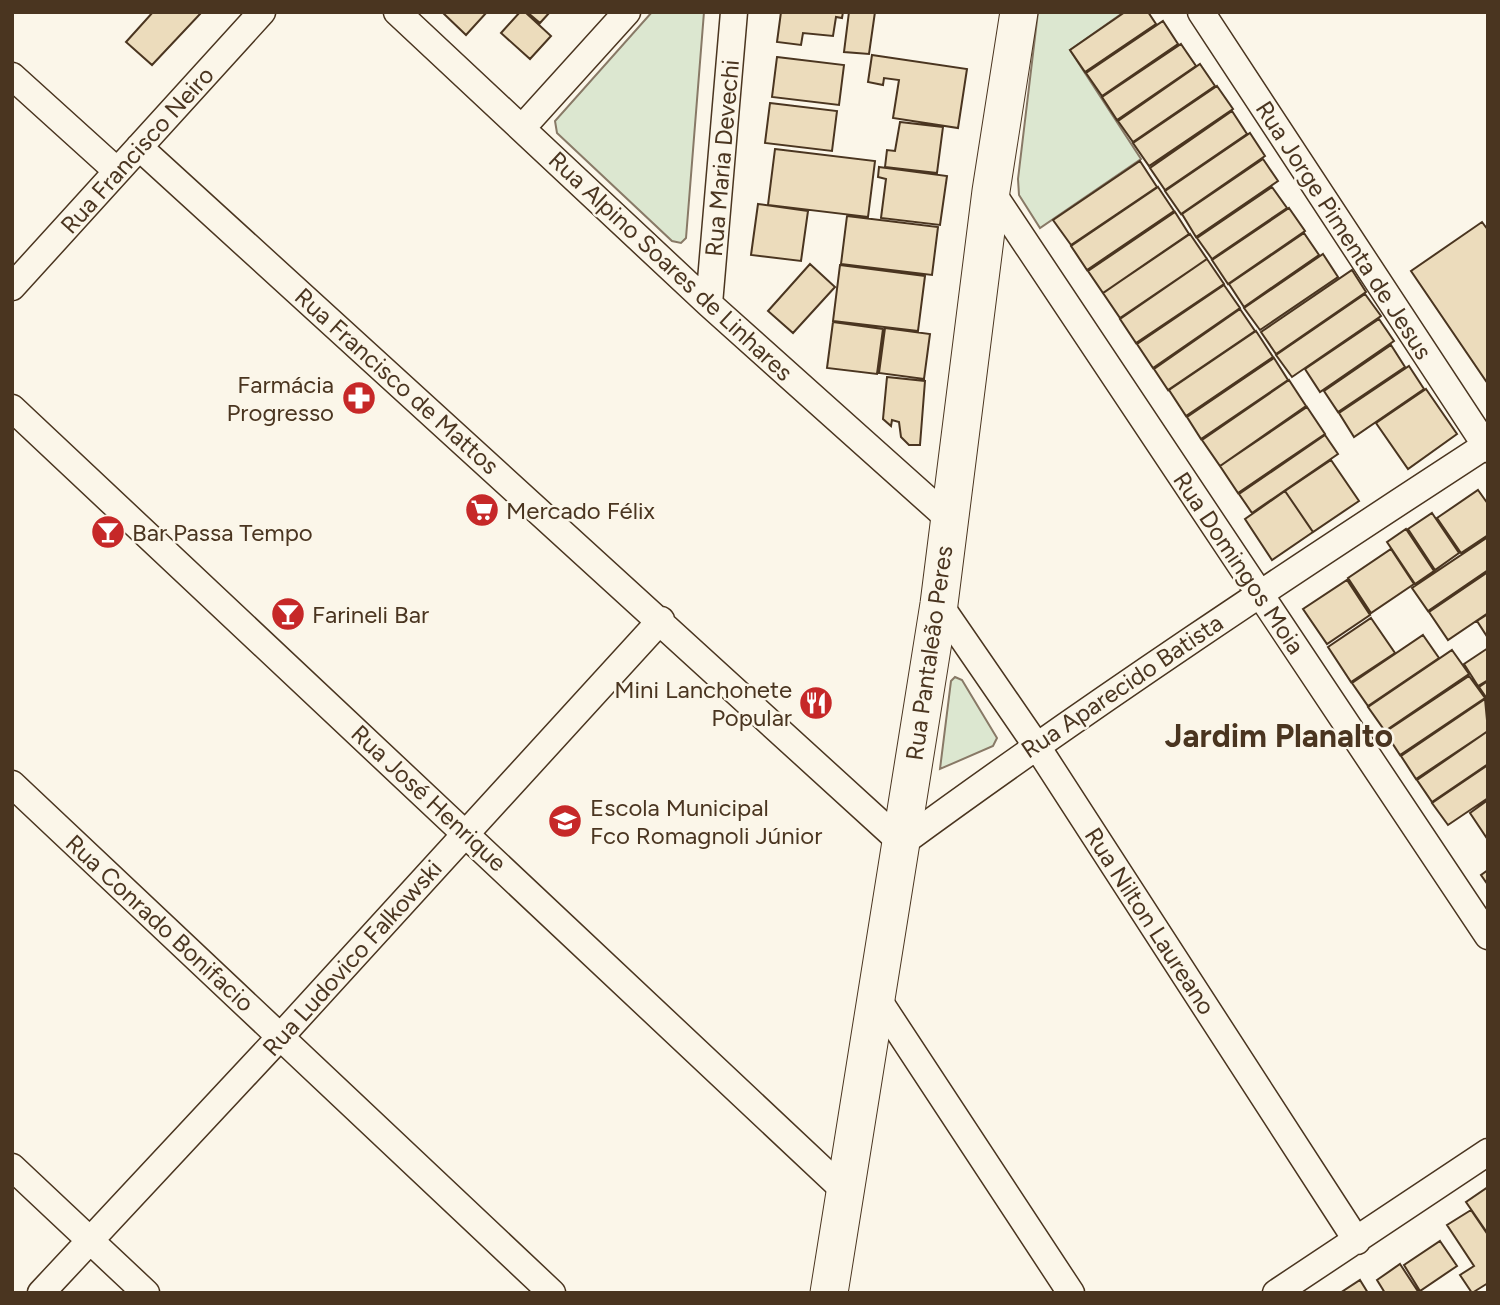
<svg xmlns="http://www.w3.org/2000/svg" width="1500" height="1305" font-family="Figtree,sans-serif">
<rect width="100%" height="100%" fill="#fbf6e9"/>
<!-- green -->
<path fill="#dce7d0" stroke="#887966" stroke-width="2" d="M 652,12 L 704,12 L 686,238 L 681,243 L 672,241 L 557,133 L 555,121 Z
M 1038,12 L 1124,12 L 1070,50 L 1141,159 L 1040,228 L 1019,195 L 1018,179 Z
M 955,677 L 962,680 L 997,738 L 993,746 L 940,769 L 951,681 Z"/>
<!-- building -->
<path fill="#ecdcbc" stroke="#4a3520" stroke-width="2" d="M 153,12 L 201,13 L 152,65 L 126,42 Z
M 442,12 L 487,12 L 466,35 Z
M 520,12 L 525,12 L 551,36 L 530,59 L 501,33 Z
M 527,12 L 550,12 L 540,23 Z
M 781,12 L 843,12 L 842,18 L 836,17 L 833,36 L 803,33 L 801,45 L 777,42 Z
M 849,12 L 875,12 L 869,54 L 844,52 Z
M 1125,12 L 1148,12 L 1156,24 L 1085,72 L 1070,50 Z
M 1163,21 L 1178,44 L 1102,96 L 1086,73 Z
M 1181,44 L 1196,66 L 1117,120 L 1102,97 Z
M 872,55 L 967,69 L 958,128 L 893,118 L 899,80 L 884,78 L 883,85 L 868,82 Z
M 777,57 L 844,65 L 839,105 L 772,97 Z
M 1200,64 L 1215,86 L 1133,142 L 1118,121 Z
M 1217,86 L 1233,109 L 1149,166 L 1133,143 Z
M 770,103 L 837,111 L 832,151 L 765,143 Z
M 1232,111 L 1247,134 L 1165,190 L 1150,168 Z
M 900,122 L 943,127 L 937,173 L 885,167 L 887,150 L 895,151 Z
M 1250,133 L 1265,156 L 1181,214 L 1165,191 Z
M 775,149 L 875,161 L 868,217 L 768,205 Z
M 1263,159 L 1278,181 L 1196,237 L 1182,214 Z
M 1140,161 L 1157,187 L 1071,245 L 1053,220 Z
M 879,167 L 947,176 L 940,225 L 881,218 L 886,179 L 878,177 Z
M 1158,187 L 1174,211 L 1087,270 L 1071,246 Z
M 1272,187 L 1287,208 L 1212,259 L 1197,238 Z
M 758,204 L 808,211 L 801,261 L 751,255 Z
M 1289,208 L 1305,231 L 1228,284 L 1212,260 Z
M 1175,212 L 1189,234 L 1103,293 L 1088,271 Z
M 847,216 L 938,227 L 932,275 L 841,264 Z
M 1482,222 L 1488,230 L 1488,384 L 1411,271 Z
M 1304,233 L 1319,255 L 1244,307 L 1229,284 Z
M 1190,234 L 1207,259 L 1120,318 L 1103,293 Z
M 1323,254 L 1338,277 L 1260,330 L 1244,308 Z
M 1207,259 L 1224,284 L 1136,343 L 1120,319 Z
M 810,264 L 835,287 L 793,333 L 768,311 Z
M 840,265 L 925,276 L 918,331 L 833,321 Z
M 1352,270 L 1366,292 L 1276,354 L 1261,332 Z
M 1224,285 L 1240,308 L 1153,368 L 1137,344 Z
M 1365,294 L 1381,316 L 1292,377 L 1276,355 Z
M 1240,309 L 1255,331 L 1168,390 L 1154,369 Z
M 1379,319 L 1394,341 L 1320,392 L 1305,369 Z
M 833,322 L 883,329 L 877,374 L 827,368 Z
M 885,328 L 930,334 L 924,379 L 879,373 Z
M 1256,331 L 1273,357 L 1186,416 L 1169,390 Z
M 1391,345 L 1405,367 L 1338,412 L 1324,391 Z
M 1274,358 L 1288,380 L 1201,439 L 1187,417 Z
M 1409,366 L 1424,389 L 1354,437 L 1339,413 Z
M 887,377 L 925,381 L 920,445 L 909,445 L 901,437 L 899,422 L 892,420 L 891,426 L 883,419 Z
M 1289,380 L 1306,406 L 1220,466 L 1202,440 Z
M 1426,389 L 1457,434 L 1408,469 L 1376,423 Z
M 1307,407 L 1325,434 L 1238,493 L 1220,466 Z
M 1325,435 L 1338,454 L 1252,513 L 1239,494 Z
M 1331,460 L 1359,501 L 1313,532 L 1285,491 Z
M 1478,490 L 1488,504 L 1488,535 L 1461,553 L 1437,518 Z
M 1285,491 L 1313,532 L 1272,560 L 1245,519 Z
M 1432,513 L 1459,553 L 1435,570 L 1408,529 Z
M 1406,529 L 1434,571 L 1415,584 L 1387,542 Z
M 1488,537 L 1488,570 L 1428,611 L 1412,588 Z
M 1391,549 L 1414,584 L 1371,613 L 1348,578 Z
M 1488,572 L 1488,613 L 1448,640 L 1429,612 Z
M 1347,580 L 1370,615 L 1327,644 L 1303,609 Z
M 1488,614 L 1488,638 L 1477,621 Z
M 1371,618 L 1395,653 L 1351,682 L 1328,647 Z
M 1423,635 L 1439,658 L 1368,706 L 1352,683 Z
M 1488,648 L 1488,680 L 1478,686 L 1464,664 Z
M 1452,650 L 1469,674 L 1385,731 L 1368,707 Z
M 1469,676 L 1485,698 L 1400,755 L 1385,732 Z
M 1488,681 L 1488,700 L 1479,687 Z
M 1485,699 L 1488,731 L 1416,779 L 1401,756 Z
M 1488,731 L 1488,764 L 1432,802 L 1417,780 Z
M 1488,765 L 1488,798 L 1448,825 L 1432,803 Z
M 1488,800 L 1488,840 L 1470,813 Z
M 1488,870 L 1488,885 L 1481,875 Z
M 1488,1187 L 1488,1234 L 1466,1202 Z
M 1471,1210 L 1488,1235 L 1488,1283 L 1472,1293 L 1460,1275 L 1474,1266 L 1447,1225 Z
M 1440,1241 L 1457,1266 L 1420,1291 L 1404,1265 Z
M 1400,1264 L 1419,1293 L 1385,1293 L 1377,1280 Z
M 1360,1280 L 1368,1293 L 1340,1293 Z"/>
<g fill="none" stroke-linecap="round" stroke-linejoin="round">
<!-- street casing -->
<g stroke="#4a3520" stroke-width="29">
<path id="street" d="M 397,12 L 709,304 L 948,518
M 1201,12 L 1488,449
M 12,76 L 117,171
M 522,128 L 627,12
M 139,147 L 902,843 C 1093,703 1290,573 1488,444
M 991,191 L 1488,936
M 12,287 L 262,12
M 709,304 L 734,12
M 12,408 L 845,1191
M 939,604 L 1036,745 L 1357,1241
M 12,784 L 552,1293
M 877,998 L 1071,1293
M 12,1167 L 146,1293
M 41,1293 L 281,1036 L 661,620
M 1276,1293 L 1488,1152"/>
</g>
<!-- secondary casing -->
<g stroke="#4a3520" stroke-width="39">
<path id="secondary" d="M 829,1293 L 939,604 L 991,191 L 1019,12"/>
</g>
<!-- street -->
<use href="#street" stroke="#fbf6e9" stroke-width="26"/>
<!-- secondary -->
<use href="#secondary" stroke="#fbf6e9" stroke-width="37"/>
</g>
<!-- icons -->
<defs>
<g id="pharmacy-disc" transform="scale(1.75)"><circle r="9.5" fill="#c62828" stroke="#fbf6e9"/><path d="M-2-6h4v4h4v4h-4v4h-4v-4h-4v-4h4Z" fill="#fff"/></g>
<g id="supermarket-disc" transform="scale(1.75)"><circle r="9.5" fill="#c62828" stroke="#fbf6e9"/><path d="M-6-5.5h2.5l.6 2H6L4.5 2H-2.5L-4.4-4H-6ZM-1.5 3.2a1.3 1.3 0 1 0 .1 0ZM3 3.2a1.3 1.3 0 1 0 .1 0Z" fill="#fff"/></g>
<g id="bar-disc" transform="scale(1.75)"><circle r="9.5" fill="#c62828" stroke="#fbf6e9"/><path d="M-6-5H6L.8 .8V4.5H3.5V6h-7V4.5H-.8V.8Z" fill="#fff"/></g>
<g id="restaurant-disc" transform="scale(1.75)"><circle r="9.5" fill="#c62828" stroke="#fbf6e9"/><path d="M-5-6h1v4h1v-4h1v4h1v-4h1v5L-1.5 .5V6h-2V.5L-5-1ZM5-6V6H3V1.5H1.5Q1.5-4 5-6Z" fill="#fff"/></g>
<g id="school-disc" transform="scale(1.75)"><circle r="9.5" fill="#c62828" stroke="#fbf6e9"/><path d="M0-5L7-2L0 1L-7-2ZM-4 1L0 2.5L4 1V4Q0 6-4 4Z" fill="#fff"/></g>
</defs>
<g fill-rule="evenodd">
<use href="#pharmacy-disc" x="359" y="398"/>
<use href="#supermarket-disc" x="482" y="510"/>
<use href="#bar-disc" x="108" y="532"/>
<use href="#bar-disc" x="288" y="614"/>
<use href="#restaurant-disc" x="816" y="703"/>
<use href="#school-disc" x="565" y="821"/>
</g>
<g text-anchor="middle" dominant-baseline="central" stroke-width="5" stroke-linejoin="round" paint-order="stroke">
<!-- street labels -->
<g font-size="24" fill="#4a3520" stroke="#fbf6e9">
<text transform="translate(137 150) rotate(-48)">Rua Francisco Neiro</text>
<text transform="translate(722 158) rotate(-85)">Rua Maria Devechi</text>
<text transform="translate(1344 230) rotate(57)">Rua Jorge Pimenta de Jesus</text>
<text transform="translate(671 266) rotate(43)">Rua Alpino Soares de Linhares</text>
<text transform="translate(397 381) rotate(42)">Rua Francisco de Mattos</text>
<text transform="translate(1239 563) rotate(56)">Rua Domingos Moia</text>
<text transform="translate(929 653) rotate(-82)">Rua Pantaleão Peres</text>
<text transform="translate(1122 686) rotate(-34)">Rua Aparecido Batista</text>
<text transform="translate(429 798) rotate(43)">Rua José Henrique</text>
<text transform="translate(1150 921) rotate(57)">Rua Nilton Laureano</text>
<text transform="translate(160 923) rotate(43)">Rua Conrado Bonifacio</text>
<text transform="translate(352 958) rotate(-48)">Rua Ludovico Falkowski</text>
</g>
<!-- poi labels -->
<g font-size="24" fill="#4a3520" stroke="#fbf6e9" text-anchor="start">
<text x="334" y="384" text-anchor="end">Farmácia<tspan x="334" dy="28">Progresso</tspan></text>
<text x="506" y="510">Mercado Félix</text>
<text x="132" y="532">Bar Passa Tempo</text>
<text x="312" y="614">Farineli Bar</text>
<text x="792" y="689" text-anchor="end">Mini Lanchonete<tspan x="792" dy="28">Popular</tspan></text>
<text x="590" y="807">Escola Municipal<tspan x="590" dy="28">Fco Romagnoli Júnior</tspan></text>
</g>
<!-- district labels -->
<g font-size="32" font-weight="bold" fill="#4a3520" stroke="#fbf6e9">
<text x="1279" y="736">Jardim Planalto</text>
</g>
</g>
<!-- border -->
<rect width="1500" height="1305" fill="none" stroke="#4a3520" stroke-width="28"/>
</svg>
